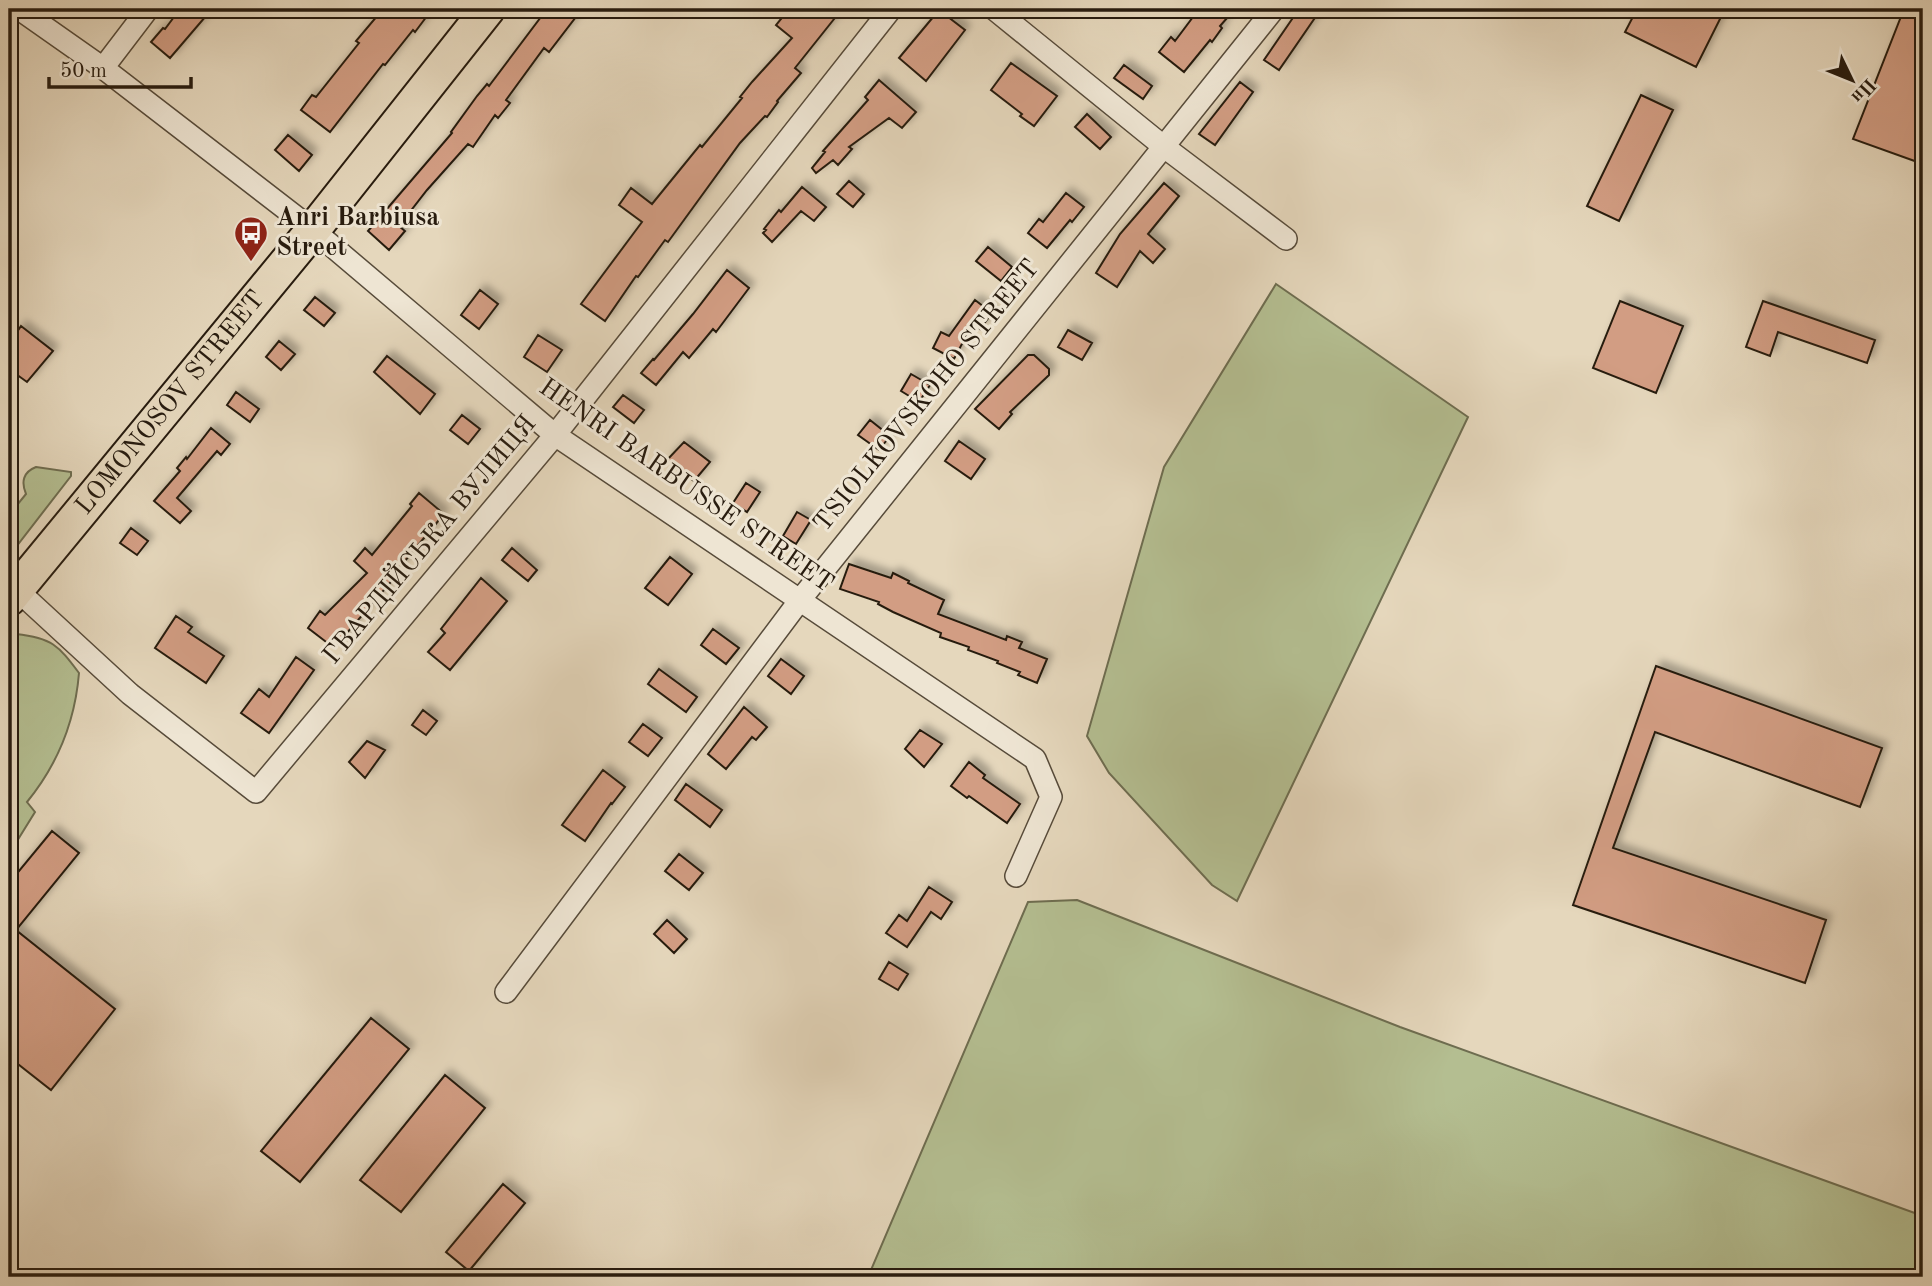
<svg xmlns="http://www.w3.org/2000/svg" width="1932" height="1286" font-family="'Old Standard TT',serif">
<defs>
<filter id="shadow"><feDropShadow dx="5.5" dy="-5.5" stdDeviation="3.5" flood-color="#0004"/></filter>
</defs>
<rect width="100%" height="100%" fill="#e5d7bc"/>
<filter id="stains"><feTurbulence type="fractalNoise" baseFrequency=".00286" numOctaves="4"/><feColorMatrix values="0 0 0 0 .2 0 0 0 0 .09 0 0 0 0 .02 0 0 0 .5 -.17"/></filter>
<radialGradient id="worn" r=".72"><stop offset=".6" stop-color="#630" stop-opacity="0"/><stop offset="1" stop-color="#630" stop-opacity=".3"/></radialGradient>
<!-- green -->
<path fill="#b4be91" stroke="#6e6d50" stroke-width="2" d="M 1276,284 L 1468,417 L 1237,901 L 1212,885 L 1109,773 L 1087,736 L 1164,467 Z
M 36,467 L 71,472 L 71,476 L 9,556 L 9,515 L 26,494 C 21,482 23,472 36,467 Z
M 16,634 C 52,638 58,645 79,673 C 75,722 58,764 27,802 L 35,812 L 9,854 L 9,639 Z
M 1077,900 L 1400,1027 L 1923,1216 L 1923,1277 L 868,1277 L 1028,902 Z"/>
<!-- building -->
<path fill="#d29d83" stroke="#281c0f" stroke-width="2" filter="url(#shadow)" d="M 180,9 L 212,9 L 170,58 L 151,42 L 163,28 L 165,29 Z
M 383,9 L 418,9 L 427,16 L 415,32 L 413,30 L 385,65 L 383,64 L 330,132 L 301,110 L 312,95 L 316,97 L 359,43 L 356,41 Z
M 547,9 L 582,9 L 549,52 L 544,48 L 506,100 L 510,103 L 498,118 L 495,115 L 473,147 L 468,144 L 427,190 L 399,226 L 405,231 L 389,250 L 368,231 L 452,133 L 451,132 L 477,96 L 487,84 L 489,86 Z
M 789,9 L 842,9 L 795,68 L 801,73 L 777,101 L 778,102 L 767,117 L 765,116 L 740,143 L 668,242 L 665,240 L 638,277 L 636,276 L 605,321 L 581,304 L 642,222 L 619,205 L 631,188 L 652,204 L 700,145 L 702,147 L 742,98 L 740,97 L 752,82 L 792,38 L 776,25 Z
M 1199,9 L 1235,9 L 1220,26 L 1222,28 L 1212,42 L 1210,40 L 1184,72 L 1159,52 L 1171,37 L 1175,41 Z
M 1299,9 L 1321,9 L 1279,70 L 1264,60 Z
M 1637,9 L 1725,9 L 1696,67 L 1625,32 Z
M 1904,9 L 1923,9 L 1923,164 L 1853,139 Z
M 939,10 L 965,30 L 926,81 L 899,58 Z
M 1011,63 L 1057,96 L 1034,126 L 1020,116 L 1022,114 L 991,90 Z
M 1124,65 L 1152,86 L 1143,99 L 1114,78 Z
M 879,80 L 916,112 L 902,128 L 889,118 L 849,147 L 852,149 L 838,165 L 833,160 L 816,173 L 812,168 L 825,152 L 823,151 L 868,100 L 865,97 Z
M 1240,82 L 1253,92 L 1215,145 L 1199,134 Z
M 1641,95 L 1673,110 L 1619,221 L 1587,206 Z
M 1087,114 L 1111,137 L 1100,149 L 1075,127 Z
M 288,135 L 312,155 L 299,171 L 275,150 Z
M 849,181 L 864,194 L 853,207 L 837,194 Z
M 1164,183 L 1179,196 L 1148,234 L 1165,249 L 1153,263 L 1140,251 L 1117,287 L 1096,273 L 1120,234 Z
M 802,187 L 826,207 L 814,221 L 801,211 L 772,242 L 763,233 L 766,230 L 764,229 L 779,210 L 781,212 Z
M 1066,193 L 1084,207 L 1072,222 L 1070,220 L 1047,248 L 1028,233 L 1039,219 L 1043,222 Z
M 988,247 L 1012,267 L 1001,281 L 976,261 Z
M 727,270 L 749,288 L 716,332 L 713,329 L 689,358 L 683,352 L 656,385 L 641,373 L 653,359 L 654,360 L 693,314 Z
M 480,290 L 498,304 L 479,329 L 461,315 Z
M 315,297 L 335,313 L 324,326 L 304,310 Z
M 975,300 L 992,313 L 980,329 L 973,323 L 954,359 L 933,348 L 941,332 L 949,336 Z
M 1620,301 L 1683,326 L 1656,393 L 1593,368 Z
M 1763,301 L 1875,340 L 1867,363 L 1778,332 L 1770,356 L 1746,347 Z
M 21,326 L 53,351 L 27,382 L 9,369 L 9,344 Z
M 1068,330 L 1092,343 L 1082,360 L 1058,347 Z
M 538,335 L 562,350 L 547,372 L 524,357 Z
M 279,341 L 295,354 L 281,370 L 266,357 Z
M 1028,355 L 1034,355 L 1049,369 L 1049,375 L 1010,412 L 1012,414 L 999,429 L 975,409 Z
M 387,356 L 435,394 L 420,414 L 374,372 Z
M 911,374 L 930,385 L 919,402 L 901,391 Z
M 236,392 L 259,409 L 250,422 L 227,405 Z
M 623,395 L 644,410 L 634,423 L 613,407 Z
M 462,415 L 480,429 L 468,444 L 450,430 Z
M 870,420 L 890,436 L 879,450 L 858,435 Z
M 211,428 L 230,444 L 221,455 L 217,451 L 177,498 L 191,511 L 180,523 L 154,501 L 180,471 L 177,468 L 186,457 L 187,459 Z
M 959,441 L 985,459 L 971,479 L 945,461 Z
M 684,442 L 710,462 L 694,481 L 667,460 Z
M 746,483 L 760,492 L 747,512 L 733,503 Z
M 419,493 L 444,514 L 394,574 L 396,576 L 334,648 L 308,628 L 320,611 L 325,615 L 367,573 L 354,561 L 365,548 L 372,555 L 412,506 L 410,504 Z
M 797,512 L 811,520 L 796,544 L 783,536 Z
M 131,528 L 148,541 L 137,555 L 120,543 Z
M 512,548 L 537,570 L 528,581 L 502,560 Z
M 670,557 L 692,574 L 668,605 L 645,588 Z
M 849,564 L 891,578 L 893,573 L 909,581 L 908,583 L 944,600 L 938,614 L 1006,640 L 1007,636 L 1022,642 L 1019,648 L 1047,659 L 1037,683 L 1018,675 L 1020,672 L 997,663 L 998,661 L 968,650 L 969,647 L 940,637 L 941,633 L 893,612 L 878,604 L 879,602 L 840,589 Z
M 481,578 L 507,601 L 450,670 L 428,652 L 445,633 L 441,629 Z
M 176,616 L 192,627 L 188,632 L 224,656 L 206,683 L 155,648 Z
M 713,629 L 739,648 L 726,664 L 701,645 Z
M 296,657 L 314,670 L 269,733 L 241,713 L 259,689 L 269,697 Z
M 781,659 L 804,676 L 791,694 L 768,676 Z
M 1656,666 L 1882,748 L 1860,807 L 1655,732 L 1613,848 L 1826,920 L 1805,983 L 1573,905 Z
M 659,669 L 697,697 L 686,712 L 648,684 Z
M 744,707 L 767,727 L 756,740 L 752,737 L 726,769 L 708,754 Z
M 423,710 L 437,721 L 426,735 L 412,725 Z
M 643,724 L 662,738 L 648,756 L 629,742 Z
M 920,730 L 942,744 L 924,767 L 905,749 Z
M 367,741 L 385,750 L 365,778 L 349,762 Z
M 969,762 L 985,775 L 983,778 L 1020,804 L 1007,823 L 969,796 L 967,798 L 951,786 Z
M 603,770 L 625,787 L 612,804 L 611,803 L 585,841 L 562,825 Z
M 686,784 L 722,810 L 710,827 L 675,800 Z
M 52,831 L 79,853 L 16,930 L 115,1009 L 51,1090 L 9,1057 L 9,883 Z
M 679,854 L 703,873 L 689,890 L 665,871 Z
M 929,887 L 952,902 L 941,919 L 931,912 L 907,947 L 886,933 L 899,915 L 907,921 Z
M 667,920 L 687,939 L 674,953 L 654,934 Z
M 889,962 L 908,974 L 898,990 L 879,979 Z
M 371,1018 L 409,1049 L 300,1182 L 261,1151 Z
M 445,1075 L 485,1108 L 401,1212 L 360,1180 Z
M 503,1184 L 525,1203 L 469,1271 L 446,1252 Z"/>
<g fill="none" stroke-linecap="round" stroke-linejoin="round">
<!-- minor casing -->
<g stroke="#574b3a" stroke-width="24">
<path id="minor" d="M 19,9 L 103,68 L 313,230 L 555,435 L 1035,759 L 1051,797 L 1016,876
M 994,9 L 1163,146 L 1286,239
M 103,68 L 148,9
M 16,589 L 130,694 L 256,792 L 555,435 L 891,9
M 506,992 L 800,600 L 1274,9"/>
</g>
<!-- primary casing -->
<g stroke="#281c0f" stroke-width="37">
<g id="primary">
<path id="s1" d="M 9,599 L 313,230 L 488,9"/>
</g>
</g>
<!-- minor -->
<use href="#minor" stroke="#eee5d3" stroke-width="21"/>
<!-- primary -->
<use href="#primary" stroke="#e5d7bc" stroke-width="33"/>
</g>
<!-- icons -->
<defs>
<g id="bus-pin" transform="scale(1.75)"><path d="M0 17L-7.5 6A9.5 9.5 0 1 1 7.5 6Z" fill="#8f2418" stroke="#eee5d3"/><path d="M-5-6H5V4H4V6H2V4H-2V6H-4V4H-5ZM-3.5-4V0h7V-4ZM-3.5 1.2v1.5H-2V1.2ZM2 1.2v1.5H3.5V1.2Z" fill="#fff"/></g>
</defs>
<g fill-rule="evenodd">
<use href="#bus-pin" x="251" y="233"/>
</g>
<g text-anchor="middle" dominant-baseline="central" stroke-width="6" stroke-linejoin="round" paint-order="stroke">
<!-- poi labels -->
<g font-size="26" font-weight="bold" fill="#281c0f" stroke="#eee5d3" text-anchor="start">
<text x="276" y="218">Anri Barbiusa<tspan x="276" dy="30">Street</tspan></text>
</g>
<!-- street labels -->
<g font-size="26" fill="#281c0f" stroke="#eee5d3">
<text transform="translate(927 396) rotate(-51)">TSIOLKOVSKOHO STREET</text>
<text stroke="none"><textPath href="#s1" startOffset="254">LOMONOSOV STREET</textPath></text>
<text transform="translate(686 486) rotate(35)">HENRI BARBUSSE STREET</text>
<text transform="translate(430 540) rotate(-50)">ГВАРДІЙСЬКА ВУЛИЦЯ</text>
</g>
</g>
<!-- margin -->
<rect width="1932" height="1286" fill="none" stroke="#e5d7bc" stroke-width="35"/>
<rect x="10" y="10" width="1911" height="1265" fill="none" stroke="#281c0f" stroke-width="3.5"/>
<rect x="18" y="18" width="1897" height="1251" fill="none" stroke="#281c0f" stroke-width="2"/>
<!-- north arrow -->
<g transform="translate(1852 80) rotate(133)" stroke="#eee5d3" stroke-width="5" paint-order="stroke">
<path d="M0-5L12 26L0 18L-12 26Z" fill="#281c0f"/>
<text y="-10" font-size="19" font-weight="bold" text-anchor="middle" fill="#281c0f">Пн</text>
</g>
<!-- scale -->
<path d="M49 77v10h142v-10" fill="none" stroke="#281c0f" stroke-width="3.5"/>
<text x="60" y="77" font-size="21" fill="#281c0f" stroke="#eee5d3" stroke-width="5" paint-order="stroke">50 m</text>
<rect width="100%" height="100%" filter="url(#stains)"/>
<rect width="100%" height="100%" fill="url(#worn)"/>
</svg>
